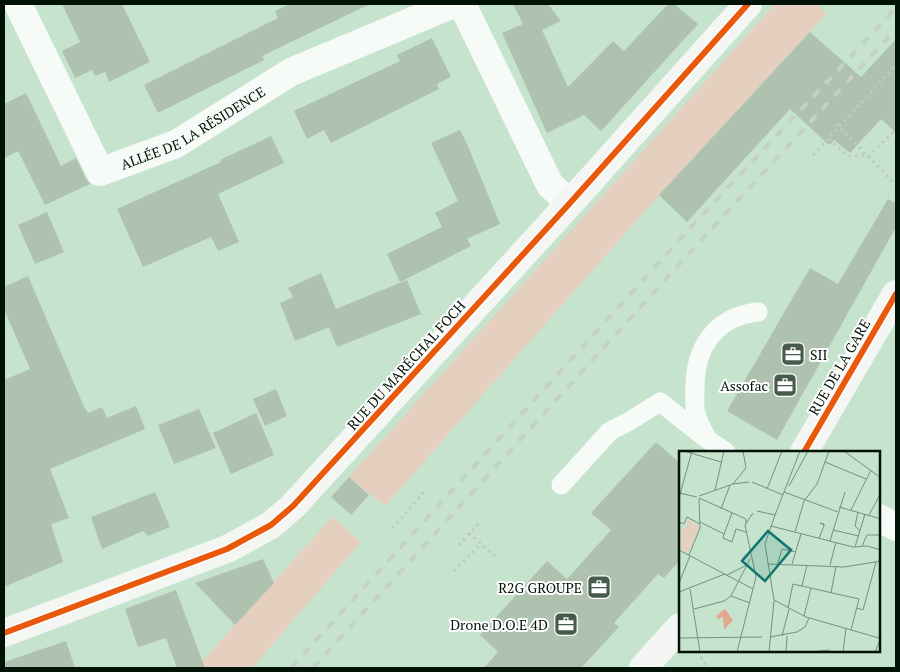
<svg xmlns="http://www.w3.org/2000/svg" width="900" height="672" font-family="'PT Serif',serif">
<rect width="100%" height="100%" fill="#c6e3ce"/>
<!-- grass -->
<path fill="#e5cfbe" d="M 775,4 L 817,4 L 827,13 L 659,195 L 385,506 L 349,477 Z
M 332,517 L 361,542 L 252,668 L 196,668 Z"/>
<!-- building -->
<path fill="#afc2af" d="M 62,4 L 122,4 L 150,62 L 109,82 L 105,72 L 95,76 L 92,70 L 75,78 L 62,51 L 80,42 Z
M 290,4 L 370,4 L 262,56 L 264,60 L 158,113 L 144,85 L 278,18 L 275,11 Z
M 513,4 L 548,4 L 561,21 L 542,30 L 568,87 L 613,41 L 624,51 L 668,4 L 674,4 L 698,24 L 601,131 L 584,115 L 547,133 L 502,33 L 523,24 Z
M 810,32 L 861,77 L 896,39 L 896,133 L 881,119 L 850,153 L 834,140 L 829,145 L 790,109 L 687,222 L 659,195 Z
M 432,38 L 451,77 L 437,84 L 439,89 L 331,143 L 324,130 L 307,139 L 294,111 L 400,61 L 397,55 Z
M 26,93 L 61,166 L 76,158 L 86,179 L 90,184 L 45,205 L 18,151 L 4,158 L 4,104 Z
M 460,130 L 467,144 L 500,224 L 467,239 L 471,246 L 400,282 L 387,254 L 442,227 L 435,213 L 458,201 L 431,143 Z
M 271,136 L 284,163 L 218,194 L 239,242 L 218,251 L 211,237 L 143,267 L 117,209 L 221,162 L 220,160 Z
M 888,199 L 896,203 L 896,227 L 777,440 L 727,411 L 810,268 L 838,284 Z
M 47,212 L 64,252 L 35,264 L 18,225 Z
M 321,273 L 336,309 L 407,280 L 421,314 L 337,347 L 329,327 L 295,341 L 280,303 L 293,297 L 288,288 Z
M 28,276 L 85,409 L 86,409 L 88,413 L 102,407 L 107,418 L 136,406 L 145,429 L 50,469 L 69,518 L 51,524 L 63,562 L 4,587 L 4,380 L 30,369 L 4,309 L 4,287 Z
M 276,389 L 287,416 L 265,426 L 253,399 Z
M 199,409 L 216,448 L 174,464 L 158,425 Z
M 256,413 L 274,455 L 231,474 L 213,433 Z
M 656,442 L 680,463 L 680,560 L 664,578 L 658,574 L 614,623 L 619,627 L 581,668 L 484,668 L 498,652 L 480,635 L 547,561 L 567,579 L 611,530 L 591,513 Z
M 349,477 L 369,495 L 351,515 L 331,497 Z
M 155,492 L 170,527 L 148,536 L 143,531 L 102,549 L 91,517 Z
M 263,559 L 274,583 L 235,625 L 195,583 Z
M 176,590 L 205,668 L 177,668 L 166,638 L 138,647 L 125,609 Z
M 66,641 L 75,668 L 4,668 L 4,662 Z"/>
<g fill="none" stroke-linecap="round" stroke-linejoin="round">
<!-- path -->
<path stroke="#c1c9c3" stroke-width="3" stroke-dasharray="2.5 4" stroke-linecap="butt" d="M 836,124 L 896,185
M 829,139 L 848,156 L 869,156 L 896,129
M 813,155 L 896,65
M 392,528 L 425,491
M 469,533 L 495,556
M 459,545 L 480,522
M 454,571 L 481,544
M 698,651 L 707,668"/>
<!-- lane -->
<path stroke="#f6fbf8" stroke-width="19" d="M 706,436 C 702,429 698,422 696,414 C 694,407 695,398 695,391 C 694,349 714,317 758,312
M 561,485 L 610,431 L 628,422 L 660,402 L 707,439 L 726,452"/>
<!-- street -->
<g stroke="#f6fbf8" stroke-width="28">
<path id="s1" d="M 18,4 L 100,172 L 176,144 L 291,72 L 453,4"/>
<path d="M 462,4 L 550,185 L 570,203"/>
<path d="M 879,518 L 896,527"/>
</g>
<!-- secondary -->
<path stroke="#f4f6f4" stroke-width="28" d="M 804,452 L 896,294
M 4,633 L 227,549 L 271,525 L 293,506 L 570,203 L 748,4
M 643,668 L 680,627"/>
<!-- rail -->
<path stroke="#c6cfc8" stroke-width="4" stroke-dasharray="9 9" stroke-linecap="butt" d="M 291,668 L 693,225 L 896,8
M 313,668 L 705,236 L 896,29"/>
<!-- cycleway casing -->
<g stroke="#fff" stroke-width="9">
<path id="cycleway" d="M 804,452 L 896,294
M 4,633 L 227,549 L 271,525 L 293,506 L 570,203 L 748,4"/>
</g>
<!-- cycleway -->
<use href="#cycleway" stroke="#e8590c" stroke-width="6"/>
</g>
<!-- icons -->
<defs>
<g id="office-square" transform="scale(1.25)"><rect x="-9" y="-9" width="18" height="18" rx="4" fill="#465b4c" stroke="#fff"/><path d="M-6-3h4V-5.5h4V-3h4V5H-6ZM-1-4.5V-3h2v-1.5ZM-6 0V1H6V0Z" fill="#fff"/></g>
</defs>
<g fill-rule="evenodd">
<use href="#office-square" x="793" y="354"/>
<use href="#office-square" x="785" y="385"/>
<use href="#office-square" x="599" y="587"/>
<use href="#office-square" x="566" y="624"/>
</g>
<g text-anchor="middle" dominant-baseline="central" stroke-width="4" stroke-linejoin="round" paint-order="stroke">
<!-- street labels -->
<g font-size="14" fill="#011206" stroke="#fff">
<text stroke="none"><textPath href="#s1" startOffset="290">ALLÉE DE LA RÉSIDENCE</textPath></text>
<text transform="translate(406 365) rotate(-48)">RUE DU MARÉCHAL FOCH</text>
<text transform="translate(839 367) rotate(-60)">RUE DE LA GARE</text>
</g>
<!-- poi labels -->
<g font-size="14" fill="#011206" stroke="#fff" text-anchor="end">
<text x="810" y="354" text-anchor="start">SII</text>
<text x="768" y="385">Assofac</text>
<text x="582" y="587">R2G GROUPE</text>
<text x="548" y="624">Drone D.O.E 4D</text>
</g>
</g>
<!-- overview -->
<g transform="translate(679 451)">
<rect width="201" height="201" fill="#c6e3ce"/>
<path d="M 46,158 L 54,169 L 45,179 L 44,166 L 39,168 L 37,165 Z" fill="#e4a88f"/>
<path d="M 9,68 L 20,76 L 9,102 L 0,97 L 3,84 L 0,76 L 6,78 Z" fill="#e5cfbe"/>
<path fill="none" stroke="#778f7e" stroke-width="1" d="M 5,0 L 42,11M 165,0 L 202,27M 146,11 L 187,28M 73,31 L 104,44M 54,33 L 67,17 L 64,0M 110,35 L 129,0M 88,38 L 103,0M 36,39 L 45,0M 105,41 L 159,61M 0,42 L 18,46M 20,45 L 54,33 L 70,31M 0,47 L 13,0M 20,47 L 67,68 L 67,72M 160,56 L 202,68M 42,58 L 51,34M 172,59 L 192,19M 78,60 L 96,64 L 121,0M 179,61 L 176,75 L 181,80M 96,64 L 86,93 L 95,149 L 127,166 L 200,187M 190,64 L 202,42M 0,71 L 5,73 L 8,66 L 21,73M 21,71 L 45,83 L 53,62M 92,75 L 174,96 L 188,95 L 202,99M 154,79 L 180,85M 116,81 L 125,50 L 138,33 L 150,0M 45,83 L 44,87 L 53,91 L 57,78 L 67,81M 140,87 L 145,75 L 145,73 L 141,72 L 145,74M 151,90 L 166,41M 183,95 L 188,84 L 202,84M 176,96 L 186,63M 0,99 L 74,138M 10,104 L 21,77 L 20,48M 88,113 L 165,116 L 202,110M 113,113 L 122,83M 151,114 L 157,91M 98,115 L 103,98 L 117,101M 48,124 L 68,114M 0,132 L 11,105M 123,135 L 128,114M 11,138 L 21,201M 0,141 L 46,123M 152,142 L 157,115M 52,145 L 71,152M 109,157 L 114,133 L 180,148 L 172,179M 178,157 L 184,159 L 197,111M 15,158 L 45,150 L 52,145 L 71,108M 125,165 L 132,137M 103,185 L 110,158M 91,186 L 118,181 L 126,176 L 130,167M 0,187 L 83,186M 58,201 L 77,126 L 66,74 L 74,62M 90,201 L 95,150M 107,201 L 108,185M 131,201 L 151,199M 164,201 L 167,177M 196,201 L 202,187"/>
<path fill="#0f766e" fill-opacity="0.15" stroke="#0f766e" stroke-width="2.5" d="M 89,80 L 112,99 L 86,130 L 63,110 Z"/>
<rect width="201" height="201" fill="none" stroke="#011206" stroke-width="2.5"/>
</g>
<!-- border -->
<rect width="900" height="672" fill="none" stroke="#011206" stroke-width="10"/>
</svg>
